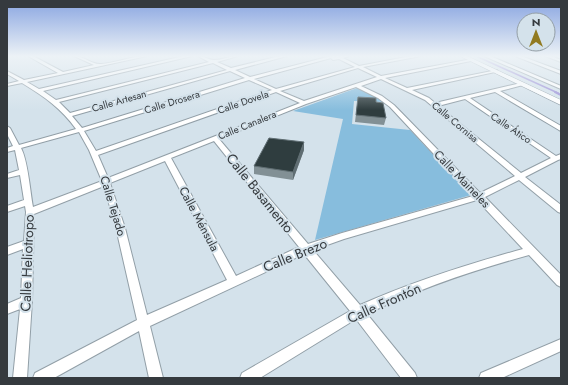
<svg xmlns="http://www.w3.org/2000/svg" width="568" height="385" font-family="Jost,sans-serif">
<rect width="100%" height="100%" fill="#d4e2eb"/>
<!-- green -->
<path fill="#87bddd" d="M 357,88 L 385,102 L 354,101 L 352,124 L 410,130 L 471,195 L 315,240 L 343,119 L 293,111 Z"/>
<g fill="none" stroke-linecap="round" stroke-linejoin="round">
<!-- stream-far1 -->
<path stroke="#9a8ed6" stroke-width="1.5" d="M 476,56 L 558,93"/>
<!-- stream -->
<path stroke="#9a8ed6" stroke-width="2" d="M 555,92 L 561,95"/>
<!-- street casing -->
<g stroke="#929fa7" stroke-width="2">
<path id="street" d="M 28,56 L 33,56 L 63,72 L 94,65 L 74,56 C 84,56 92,65 101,64 C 116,63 131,56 147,56 L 27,82 L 39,89 L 184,56 L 192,56 L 43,91 L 56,100 L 209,62 L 198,56 C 204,56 209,60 214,60 C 222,60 230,56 238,56 L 217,62 L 231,68 L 280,56 L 287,56 L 235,70 L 250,77 L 331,56 L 349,56 L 343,58 L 359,66 L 411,56 L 421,56 L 363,67 L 381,76 L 472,59 L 471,61 L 385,78 L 407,88 L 497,70 L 497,72 L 495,72 L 412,90 L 429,98 L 435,103 L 521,83 L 523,84 L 523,85 L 500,91 L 561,126 L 561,131 L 559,130 L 495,92 L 470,98 L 556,156 L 561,154 L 561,159 L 558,160 L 525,177 L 561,205 L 561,213 L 558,212 L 519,180 L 485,197 L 561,275 L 561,287 L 557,285 L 529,255 C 474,270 418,289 367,314 L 415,373 L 417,378 L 401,378 L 356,319 L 260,378 L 240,378 L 242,373 L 350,311 L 304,254 L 150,326 L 163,378 L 149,378 L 139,331 L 54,378 L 33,378 L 35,373 L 137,320 L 116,228 L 104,186 L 34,214 L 32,301 L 27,378 L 13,378 L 20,309 L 7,314 L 7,304 L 21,298 L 23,249 L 7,255 L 7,247 L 24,241 L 26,212 L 25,206 L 7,212 L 7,206 L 24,200 L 20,175 L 7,178 L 7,174 L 19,170 L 15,150 L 7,152 L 7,148 L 13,146 L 7,134 L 7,126 L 10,128 L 19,145 L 76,129 C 61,108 45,97 22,83 L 7,86 L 7,84 L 19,81 L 7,74 L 7,71 L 24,80 L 58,73 ZM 331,58 L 333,60 L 339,59 L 355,67 L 276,89 L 254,79 ZM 213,63 L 227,70 L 70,113 L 59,102 ZM 358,68 L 377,77 L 304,101 L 280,91 ZM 230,71 L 245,78 L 82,128 L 72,116 ZM 381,79 L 425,100 L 515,176 L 480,193 L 394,105 L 382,96 L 361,86 ZM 249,80 L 272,90 L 96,151 L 84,131 ZM 356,87 L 378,98 L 390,107 L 473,196 L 342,233 L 308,244 L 219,139 L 306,104 ZM 276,92 L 300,103 L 108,178 L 98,155 ZM 465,99 L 551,158 L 521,173 L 438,106 ZM 79,132 L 89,150 L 102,181 L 33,207 C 30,191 28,161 21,148 ZM 214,141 L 299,247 L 236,276 L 171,158 ZM 165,161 L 227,280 L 147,315 L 125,228 L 110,183 ZM 477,200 L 523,249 C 468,264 412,282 360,305 L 313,250 L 344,239 Z
M 484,56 L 490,56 L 561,86 L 561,89 Z
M 515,56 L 521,56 L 561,71 L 561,74 Z
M 545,56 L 551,56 L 561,60 L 561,62 Z
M 561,339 L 561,351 L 502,378 L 479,378 L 481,373 Z"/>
</g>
<!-- secondary casing -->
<g stroke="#929fa7" stroke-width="1">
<path id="secondary" d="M 460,56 L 467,56 L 561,100 L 561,105 Z"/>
</g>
<!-- street -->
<use href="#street" fill="#fff" fill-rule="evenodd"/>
<!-- secondary -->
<use href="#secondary" fill="#fff" fill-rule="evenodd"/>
</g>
<!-- wall -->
<path fill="#829095" d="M 358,97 L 386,118 L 384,125 L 355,122 Z
M 304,150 L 293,180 L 254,174 L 254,166 Z"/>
<!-- shaded-wall -->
<path fill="#606e73" d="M 304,142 L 304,150 L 293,180 L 293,172 Z"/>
<!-- building -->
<path fill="#2f3d3f" stroke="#606e73" d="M 358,97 L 376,98 L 376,102 L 383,103 L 386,118 L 356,115 Z
M 269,138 L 304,142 L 293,172 L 254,166 Z"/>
<!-- sky -->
<linearGradient id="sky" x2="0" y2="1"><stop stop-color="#89a5e1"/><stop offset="0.51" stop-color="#ecf2f6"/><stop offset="1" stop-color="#ecf2f6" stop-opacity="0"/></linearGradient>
<rect width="568" height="110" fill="url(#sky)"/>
<g text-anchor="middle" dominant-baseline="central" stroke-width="4" stroke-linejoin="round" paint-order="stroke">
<!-- far-street labels -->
<g font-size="10" fill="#353a3e" stroke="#d4e2eb">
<text transform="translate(119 101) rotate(-16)">Calle Artesan</text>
<text transform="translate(172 102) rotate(-17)">Calle Drosera</text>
<text transform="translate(243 102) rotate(-19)">Calle Dovela</text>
<text transform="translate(455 122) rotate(40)">Calle Cornisa</text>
<text transform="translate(247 125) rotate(-22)">Calle Canalera</text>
<text transform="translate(511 128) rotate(34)">Calle Ático</text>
</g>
<!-- street labels -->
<g font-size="12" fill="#353a3e" stroke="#d4e2eb">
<text transform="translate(462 179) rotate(46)">Calle Maineles</text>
<text transform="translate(113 206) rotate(73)">Calle Tejado</text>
<text transform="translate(199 219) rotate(62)">Calle Ménsula</text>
</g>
<!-- near-street labels -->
<g font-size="14" fill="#353a3e" stroke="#d4e2eb">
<text transform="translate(260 193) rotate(51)">Calle Basamento</text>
<text transform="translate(295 255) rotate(-22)">Calle Brezo</text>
<text transform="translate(27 263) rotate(-88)">Calle Heliotropo</text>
<text transform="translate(384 303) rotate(-24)">Calle Frontón</text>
</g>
</g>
<!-- border -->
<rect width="568" height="385" fill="none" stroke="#353a3e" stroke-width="16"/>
<!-- north arrow -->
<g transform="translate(536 32)"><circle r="19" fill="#d4e2eb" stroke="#949fa6"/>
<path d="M0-3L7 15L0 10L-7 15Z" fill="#917a20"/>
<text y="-6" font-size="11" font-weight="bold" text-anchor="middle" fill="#353a3e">N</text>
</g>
</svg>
